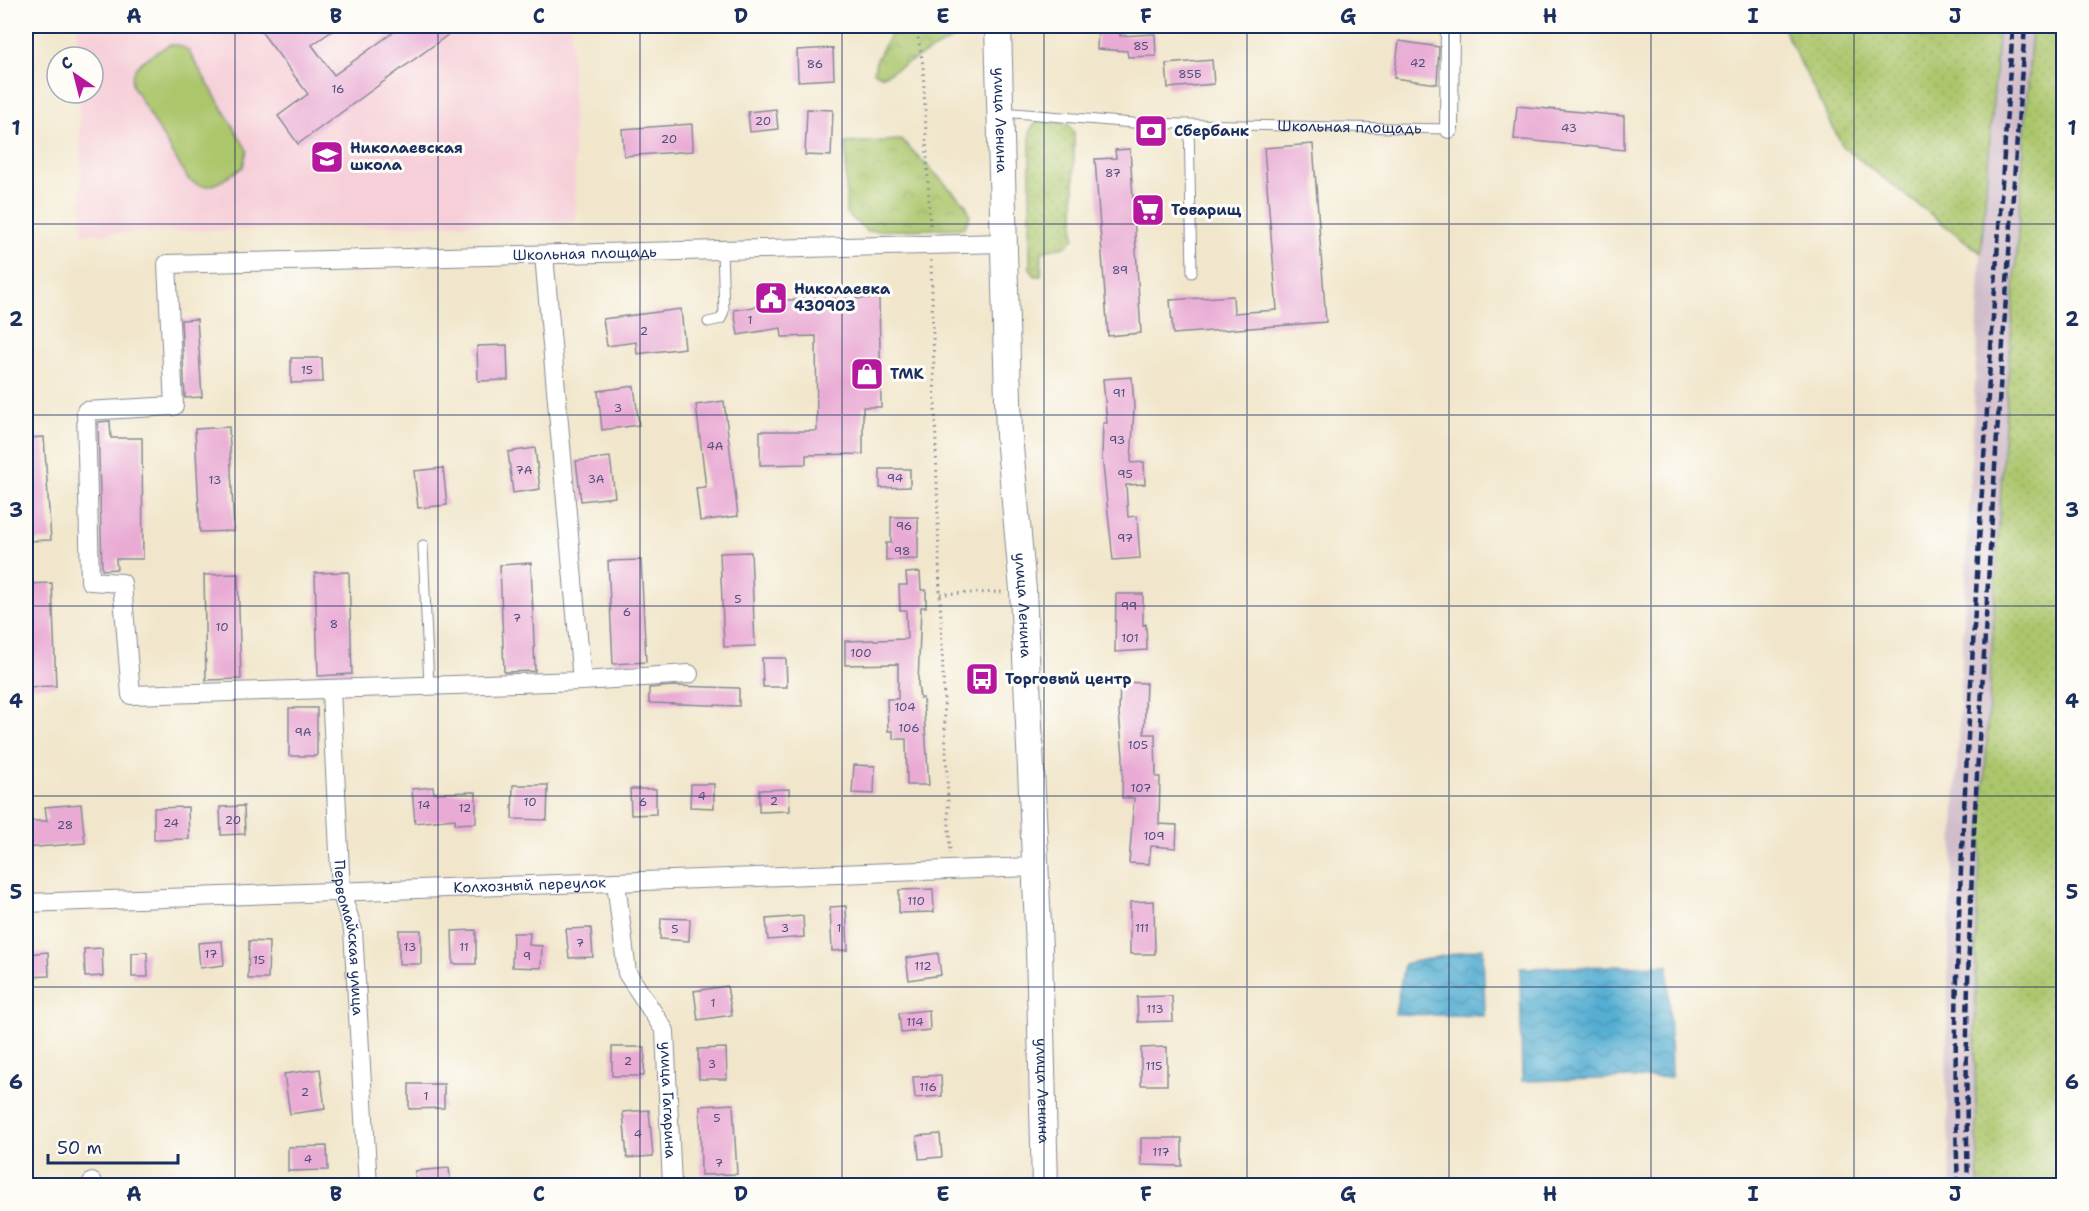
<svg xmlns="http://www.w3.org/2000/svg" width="2089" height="1211" font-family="'Shantell Sans',sans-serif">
<defs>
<pattern id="grass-dots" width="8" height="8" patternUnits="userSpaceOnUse" patternTransform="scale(1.5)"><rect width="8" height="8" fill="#acc66c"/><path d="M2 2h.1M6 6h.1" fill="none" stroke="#93aa60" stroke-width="1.8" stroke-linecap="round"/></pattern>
<pattern id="park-crowns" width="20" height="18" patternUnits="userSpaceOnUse" patternTransform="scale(1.5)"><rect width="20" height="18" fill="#acc66c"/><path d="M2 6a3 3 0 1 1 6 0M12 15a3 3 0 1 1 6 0" fill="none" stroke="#93aa60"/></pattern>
<pattern id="water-waves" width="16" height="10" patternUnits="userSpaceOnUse" patternTransform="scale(1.5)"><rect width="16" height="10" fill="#54aed2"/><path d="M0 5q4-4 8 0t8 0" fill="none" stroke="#458eae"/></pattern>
</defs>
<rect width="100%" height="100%" fill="#fdfcf7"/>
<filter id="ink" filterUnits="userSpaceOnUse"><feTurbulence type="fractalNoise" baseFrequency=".0167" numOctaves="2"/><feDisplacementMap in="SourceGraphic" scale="12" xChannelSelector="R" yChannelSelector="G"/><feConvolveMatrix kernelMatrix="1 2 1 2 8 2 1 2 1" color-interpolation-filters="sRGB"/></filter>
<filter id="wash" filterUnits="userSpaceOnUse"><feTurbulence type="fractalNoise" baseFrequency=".008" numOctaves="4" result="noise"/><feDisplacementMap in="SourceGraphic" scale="24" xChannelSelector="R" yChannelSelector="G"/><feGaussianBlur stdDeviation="1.35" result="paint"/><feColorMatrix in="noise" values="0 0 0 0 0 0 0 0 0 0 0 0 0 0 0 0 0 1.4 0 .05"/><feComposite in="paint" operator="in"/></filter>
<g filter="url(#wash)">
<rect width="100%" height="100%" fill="#f1e6cb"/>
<!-- built -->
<path fill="#f6cfd8" d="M 77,26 L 571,26 L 576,221 L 82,234 L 79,93 L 93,93 L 93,57 L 78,57 Z"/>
<!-- industrial -->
<path fill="#d1bdca" d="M 1999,26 L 2032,26 L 2003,452 L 1976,932 L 1975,1076 L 1979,1185 L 1951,1186 L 1946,1084 L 1949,937 L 1981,253 Z"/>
<!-- grass -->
<path fill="url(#grass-dots)" stroke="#647a65" stroke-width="1.5" d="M 1782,26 L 1999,26 L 1981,253 L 1843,147 Z
M 2032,26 L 2064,26 L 2064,1185 L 1979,1186 L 1975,1076 L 1976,932 L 2003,452 Z
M 1037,122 L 1067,123 L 1074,132 L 1074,238 L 1067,245 L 1042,252 L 1041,276 L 1035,276 L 1030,268 L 1030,130 Z"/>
<!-- park -->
<path fill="url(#park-crowns)" stroke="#647a65" stroke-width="1.5" d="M 895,26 L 962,26 L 951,40 L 883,76 L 874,72 L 876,61 Z
M 902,140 L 966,205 L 970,216 L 964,228 L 867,231 L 846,213 L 846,143 Z"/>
<!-- garden -->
<path fill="#acc66c" stroke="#647a65" stroke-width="1.5" d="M 169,45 L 178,45 L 188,50 L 247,150 L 243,167 C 223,179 209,196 188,179 L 132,85 C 129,63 153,55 169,45 Z"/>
<!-- water -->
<path fill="url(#water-waves)" stroke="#386e98" stroke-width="1.5" d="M 1483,948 L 1485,1016 L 1395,1014 L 1404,964 Z
M 1668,965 L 1671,1077 L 1522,1081 L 1520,968 Z"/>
<g id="blocks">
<!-- building -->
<path fill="#e9aad4" d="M 257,26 L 339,26 L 312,45 L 334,75 L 402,26 L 460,26 L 298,144 L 278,116 L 308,94 Z
M 1098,26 L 1121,26 L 1120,36 L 1155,34 L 1156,56 L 1128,57 L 1127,51 L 1097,49 Z
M 1399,41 L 1439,47 L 1437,84 L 1394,78 Z
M 833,48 L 834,79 L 798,81 L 797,50 Z
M 1212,60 L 1214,84 L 1168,88 L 1166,64 Z
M 1517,106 L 1624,116 L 1624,150 L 1514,139 Z
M 776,109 L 778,129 L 750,132 L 748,112 Z
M 807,109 L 833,110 L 831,156 L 805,155 Z
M 692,124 L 693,151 L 624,156 L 622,129 Z
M 1313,144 L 1326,322 L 1173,334 L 1170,300 L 1233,296 L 1234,313 L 1277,310 L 1264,148 Z
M 1130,149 L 1141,333 L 1108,336 L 1095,159 L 1116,158 L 1115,150 Z
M 879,298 L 881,407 L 863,407 L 863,454 L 806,455 L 806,464 L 760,465 L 760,431 L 817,431 L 816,336 L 782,337 L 781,328 L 738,335 L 734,310 L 781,303 L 781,300 Z
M 681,309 L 685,348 L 637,354 L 636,342 L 607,346 L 603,319 Z
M 197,319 L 202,397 L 185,398 L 181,320 Z
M 507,345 L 508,380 L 478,381 L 477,346 Z
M 291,358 L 322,358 L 323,382 L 291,383 Z
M 1132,377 L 1134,407 L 1131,463 L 1144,462 L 1145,484 L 1126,485 L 1128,517 L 1137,516 L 1140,558 L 1113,560 L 1102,456 L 1103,423 L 1107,423 L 1103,379 Z
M 634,386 L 639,425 L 602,430 L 598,391 Z
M 724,401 L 738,516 L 700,521 L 696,488 L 706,487 L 696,405 Z
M 110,421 L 111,438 L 142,438 L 143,559 L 116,559 L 117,569 L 102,570 L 98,422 Z
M 229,427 L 234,531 L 200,532 L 195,429 Z
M 44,437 L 51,540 L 26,541 L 26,438 Z
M 535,448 L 540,489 L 513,493 L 508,452 Z
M 610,457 L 615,497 L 581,501 L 576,461 Z
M 443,468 L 447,505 L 418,508 L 414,471 Z
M 880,469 L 910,469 L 910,487 L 880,488 Z
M 891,517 L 918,517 L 918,559 L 886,560 L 886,543 L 891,543 Z
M 751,552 L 755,646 L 724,647 L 720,553 Z
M 641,560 L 646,662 L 613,664 L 608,561 Z
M 531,563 L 535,671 L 504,672 L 500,565 Z
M 349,572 L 352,674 L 318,676 L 315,573 Z
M 920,572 L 921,590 L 926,590 L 926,607 L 921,607 L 918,684 L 920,698 L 923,698 L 929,785 L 907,785 L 906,739 L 893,739 L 893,731 L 888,731 L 887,699 L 898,699 L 898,664 L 845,665 L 845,641 L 907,639 L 906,610 L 900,610 L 899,585 L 907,585 L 906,573 Z
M 238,574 L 241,679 L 206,680 L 204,575 Z
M 52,583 L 56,686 L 26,687 L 26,584 Z
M 1116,594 L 1143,594 L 1143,625 L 1146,624 L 1147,650 L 1115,652 Z
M 762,658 L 786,658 L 787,687 L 763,687 Z
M 1120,682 L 1146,683 L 1144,734 L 1155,734 L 1156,777 L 1160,777 L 1159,824 L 1177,825 L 1176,848 L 1151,846 L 1149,864 L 1129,863 L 1134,798 L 1122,798 L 1123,756 L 1119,713 Z
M 673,686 L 739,688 L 739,706 L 649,703 L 649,688 Z
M 289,708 L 317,708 L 317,756 L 289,756 Z
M 854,765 L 875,766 L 874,794 L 852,793 Z
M 691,784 L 714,784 L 714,808 L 690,807 Z
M 513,785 L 548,785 L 547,820 L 512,819 Z
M 433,787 L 434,793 L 476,792 L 476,823 L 455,824 L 455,819 L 415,823 L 412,789 Z
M 630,789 L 656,789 L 656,814 L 631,815 Z
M 789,789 L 790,811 L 759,812 L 759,790 Z
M 81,804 L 85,843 L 26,848 L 26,821 L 47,821 L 45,807 Z
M 244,806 L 245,834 L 221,835 L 220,807 Z
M 188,807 L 189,839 L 154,840 L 154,808 Z
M 933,889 L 934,912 L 899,913 L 899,890 Z
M 1154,901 L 1155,954 L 1130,954 L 1130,902 Z
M 846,906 L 848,950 L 832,951 L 830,907 Z
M 803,916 L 804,937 L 768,940 L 766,919 Z
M 661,918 L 690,919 L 689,941 L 660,939 Z
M 591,928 L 593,957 L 569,958 L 566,929 Z
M 399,930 L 421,930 L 421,964 L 399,964 Z
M 476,930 L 476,964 L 453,964 L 452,931 Z
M 513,933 L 530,933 L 529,945 L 542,946 L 541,968 L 512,967 Z
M 222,941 L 224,965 L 200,968 L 198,943 Z
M 249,941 L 269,942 L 268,979 L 248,979 Z
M 102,948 L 103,976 L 85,977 L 84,949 Z
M 48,952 L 49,976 L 26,977 L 26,954 Z
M 147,952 L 148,977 L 132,977 L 132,953 Z
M 938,953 L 941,975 L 909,980 L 906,958 Z
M 727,986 L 732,1015 L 698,1020 L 694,991 Z
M 1172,996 L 1173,1021 L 1138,1022 L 1137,997 Z
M 929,1010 L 930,1030 L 901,1033 L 899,1013 Z
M 612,1047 L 645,1047 L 644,1076 L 612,1076 Z
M 1167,1047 L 1167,1085 L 1141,1085 L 1141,1048 Z
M 726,1048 L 727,1079 L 699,1079 L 698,1049 Z
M 320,1069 L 325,1109 L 290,1114 L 284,1074 Z
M 941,1075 L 942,1096 L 915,1098 L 913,1077 Z
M 409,1084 L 444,1084 L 444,1108 L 409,1109 Z
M 733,1104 L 737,1174 L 701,1175 L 700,1106 Z
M 649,1110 L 653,1156 L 627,1158 L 623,1112 Z
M 940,1134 L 942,1157 L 919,1159 L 917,1136 Z
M 1141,1138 L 1182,1138 L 1182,1166 L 1141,1165 Z
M 327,1146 L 328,1170 L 288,1171 L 288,1147 Z
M 449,1168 L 451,1185 L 416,1185 L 415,1171 Z"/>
</g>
</g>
<g filter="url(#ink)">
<use href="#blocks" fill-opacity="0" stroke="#868a94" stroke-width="1.5"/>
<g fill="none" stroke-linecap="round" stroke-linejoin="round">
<!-- lane casing -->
<g stroke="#868a94" stroke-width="11">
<g id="lane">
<path id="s1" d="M 1002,112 L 1133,123 L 1449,129"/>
<path d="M 1189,124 L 1192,273"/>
<path d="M 708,322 L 721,319 L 724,311 L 722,250"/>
<path d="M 423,545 L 429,687"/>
</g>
</g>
<!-- street casing -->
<g stroke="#868a94" stroke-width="20">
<g id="street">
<path d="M 1449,129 L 1450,26"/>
<path d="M 544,255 L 582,681"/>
<path id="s2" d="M 689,674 L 582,681 L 131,695 L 122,583 L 90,581 L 86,411 L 174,406 L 167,264 L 1004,243"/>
<path id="s3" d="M 331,690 L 341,892 L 353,930 L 368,1186"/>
<path id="s4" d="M 616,882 L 627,973 L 665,1031 L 672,1186"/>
<path id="s5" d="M 26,903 L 1034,867"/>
<path d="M 92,1182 L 92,1186"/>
</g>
</g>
<!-- secondary casing -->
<g stroke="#868a94" stroke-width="28">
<g id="secondary">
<path id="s6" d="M 998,26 L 1009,436 L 1023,590 L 1039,949 L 1045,1186"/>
</g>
</g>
<!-- path -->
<path stroke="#868a94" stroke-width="3" stroke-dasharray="1.5 4.5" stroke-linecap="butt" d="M 916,26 L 923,65 L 930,227
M 931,260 L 940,594 L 950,854
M 940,594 L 1003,592"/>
<!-- lane -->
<use href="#lane" stroke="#fff" stroke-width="9"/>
<!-- street -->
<use href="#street" stroke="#fff" stroke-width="18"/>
<!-- secondary -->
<use href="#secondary" stroke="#fff" stroke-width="26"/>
<!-- rail -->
<path stroke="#1b2f5e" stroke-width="4.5" stroke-dasharray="9 4.5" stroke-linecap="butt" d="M 1958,1186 C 1951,1024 1961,863 1970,701 C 1982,476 1997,251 2013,26
M 1968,1186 C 1963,1020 1972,855 1982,690 C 1994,468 2009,247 2025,26"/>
</g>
</g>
<!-- grid -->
<path fill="none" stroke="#1b2f5e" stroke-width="1.5" stroke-opacity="0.55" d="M 235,26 L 235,1186M 438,26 L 438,1186M 640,26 L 640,1186M 842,26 L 842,1186M 1044,26 L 1044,1186M 1247,26 L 1247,1186M 1449,26 L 1449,1186M 1651,26 L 1651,1186M 1854,26 L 1854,1186M 26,224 L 2064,224M 26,415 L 2064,415M 26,606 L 2064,606M 26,796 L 2064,796M 26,987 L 2064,987"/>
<!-- icons -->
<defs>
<g id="bank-square" transform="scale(1.725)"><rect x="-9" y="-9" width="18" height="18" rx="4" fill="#b5179e" stroke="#fdfcf7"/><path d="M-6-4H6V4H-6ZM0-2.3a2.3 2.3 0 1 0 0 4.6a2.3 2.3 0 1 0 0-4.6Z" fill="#fff"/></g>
<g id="school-square" transform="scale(1.725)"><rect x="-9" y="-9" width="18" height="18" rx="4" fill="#b5179e" stroke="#fdfcf7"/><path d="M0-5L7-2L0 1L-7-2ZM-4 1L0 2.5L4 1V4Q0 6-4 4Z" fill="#fff"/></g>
<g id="supermarket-square" transform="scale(1.725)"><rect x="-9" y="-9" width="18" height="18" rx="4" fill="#b5179e" stroke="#fdfcf7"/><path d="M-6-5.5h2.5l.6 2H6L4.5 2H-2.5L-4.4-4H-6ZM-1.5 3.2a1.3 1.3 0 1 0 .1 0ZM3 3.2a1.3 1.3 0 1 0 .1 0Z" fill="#fff"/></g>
<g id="civic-square" transform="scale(1.725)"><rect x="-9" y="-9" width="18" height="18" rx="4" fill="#b5179e" stroke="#fdfcf7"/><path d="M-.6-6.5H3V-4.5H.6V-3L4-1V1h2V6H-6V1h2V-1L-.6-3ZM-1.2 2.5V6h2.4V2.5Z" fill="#fff"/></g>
<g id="shop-square" transform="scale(1.725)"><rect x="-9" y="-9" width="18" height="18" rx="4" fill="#b5179e" stroke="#fdfcf7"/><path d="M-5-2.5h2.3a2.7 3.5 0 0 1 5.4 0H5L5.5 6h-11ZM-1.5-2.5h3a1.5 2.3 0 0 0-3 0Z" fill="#fff"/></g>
<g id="bus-square" transform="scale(1.725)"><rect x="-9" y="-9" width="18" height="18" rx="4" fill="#b5179e" stroke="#fdfcf7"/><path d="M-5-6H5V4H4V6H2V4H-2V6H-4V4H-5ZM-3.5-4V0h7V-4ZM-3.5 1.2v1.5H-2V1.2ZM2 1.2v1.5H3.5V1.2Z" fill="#fff"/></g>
</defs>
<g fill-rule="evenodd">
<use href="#bank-square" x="1151" y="131"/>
<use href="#school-square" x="327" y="157"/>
<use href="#supermarket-square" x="1148" y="210"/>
<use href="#civic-square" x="771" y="298"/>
<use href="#shop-square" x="867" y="374"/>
<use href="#bus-square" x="982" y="679"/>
</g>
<g text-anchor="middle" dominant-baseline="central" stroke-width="6" stroke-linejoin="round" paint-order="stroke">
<!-- number labels -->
<g font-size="12" fill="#4e4e7c">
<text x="1141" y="46">85</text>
<text x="1418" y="63">42</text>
<text x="815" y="64">86</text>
<text x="1190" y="74">85Б</text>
<text x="338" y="89">16</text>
<text x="763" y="121">20</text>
<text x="1569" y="128">43</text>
<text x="669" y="139">20</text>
<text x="1113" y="173">87</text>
<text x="1120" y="270">89</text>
<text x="750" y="320">1</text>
<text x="644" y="331">2</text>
<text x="307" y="370">15</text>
<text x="1119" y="393">91</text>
<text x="618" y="408">3</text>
<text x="1117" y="440">93</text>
<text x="715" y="446">4А</text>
<text x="524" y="470">7А</text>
<text x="1125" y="474">95</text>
<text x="895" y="478">94</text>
<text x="596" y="479">3А</text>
<text x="215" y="480">13</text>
<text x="904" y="526">96</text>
<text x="1125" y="538">97</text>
<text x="902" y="551">98</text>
<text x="738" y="599">5</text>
<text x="1129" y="606">99</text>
<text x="627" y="612">6</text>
<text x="517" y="618">7</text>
<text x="334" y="624">8</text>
<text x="222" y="627">10</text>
<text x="1130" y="638">101</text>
<text x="861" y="653">100</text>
<text x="905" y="707">104</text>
<text x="909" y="728">106</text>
<text x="303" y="732">9А</text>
<text x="1138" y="745">105</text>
<text x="1141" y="788">107</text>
<text x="702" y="796">4</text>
<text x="774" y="801">2</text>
<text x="530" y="802">10</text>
<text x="643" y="802">6</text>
<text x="424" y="805">14</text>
<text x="465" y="808">12</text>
<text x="233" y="820">20</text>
<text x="171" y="823">24</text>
<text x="65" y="825">28</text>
<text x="1154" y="836">109</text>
<text x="916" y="901">110</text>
<text x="785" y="928">3</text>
<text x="839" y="928">1</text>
<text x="1142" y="928">111</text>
<text x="675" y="929">5</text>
<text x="580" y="943">7</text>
<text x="410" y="947">13</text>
<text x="464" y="947">11</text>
<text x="211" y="954">17</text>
<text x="527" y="956">9</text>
<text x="259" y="960">15</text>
<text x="923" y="966">112</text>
<text x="713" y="1003">1</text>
<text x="1155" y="1009">113</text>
<text x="915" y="1022">114</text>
<text x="628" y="1061">2</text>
<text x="712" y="1064">3</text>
<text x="1154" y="1066">115</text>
<text x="928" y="1087">116</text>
<text x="305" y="1092">2</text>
<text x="426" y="1096">1</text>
<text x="717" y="1118">5</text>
<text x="638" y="1134">4</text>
<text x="1161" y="1152">117</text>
<text x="308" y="1159">4</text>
<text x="719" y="1163">7</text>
</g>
<!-- street labels -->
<g font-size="15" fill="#1b2f5e" stroke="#fdfcf7">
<text stroke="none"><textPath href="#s6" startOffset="94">улица Ленина</textPath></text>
<text stroke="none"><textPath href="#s1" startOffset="348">Школьная площадь</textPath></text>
<text stroke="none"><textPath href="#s2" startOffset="1521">Школьная площадь</textPath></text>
<text stroke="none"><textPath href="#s6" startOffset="580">улица Ленина</textPath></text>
<text stroke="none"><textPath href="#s5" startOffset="504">Колхозный переулок</textPath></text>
<text stroke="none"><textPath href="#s3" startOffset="249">Первомайская улица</textPath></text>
<text stroke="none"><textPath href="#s6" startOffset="1066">улица Ленина</textPath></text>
<text stroke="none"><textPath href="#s4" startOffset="230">улица Гагарина</textPath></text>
</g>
<!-- poi labels -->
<g font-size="15" font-weight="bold" fill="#1b2f5e" stroke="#fdfcf7" text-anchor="start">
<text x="1174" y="131">Сбербанк</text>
<text x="350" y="148">Николаевская<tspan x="350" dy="17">школа</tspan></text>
<text x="1171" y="210">Товарищ</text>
<text x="794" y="289">Николаевка<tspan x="794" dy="17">430903</tspan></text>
<text x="890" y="374">ТМК</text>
<text x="1005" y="679">Торговый центр</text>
</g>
</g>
<!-- margin -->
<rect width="2089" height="1211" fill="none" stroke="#fdfcf7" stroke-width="66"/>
<!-- north arrow -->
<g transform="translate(75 75) rotate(325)"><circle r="28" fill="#fdfcf7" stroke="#a3aaba" stroke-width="1.5"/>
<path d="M0-4.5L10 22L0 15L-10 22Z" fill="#b5179e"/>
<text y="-9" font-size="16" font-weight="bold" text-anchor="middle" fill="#1b2f5e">С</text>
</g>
<!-- scale -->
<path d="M48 1154v9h130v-9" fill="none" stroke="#1b2f5e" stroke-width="3"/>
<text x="57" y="1154" font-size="18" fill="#1b2f5e" stroke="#fdfcf7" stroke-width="4.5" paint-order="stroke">50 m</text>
<rect x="33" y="33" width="2023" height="1145" fill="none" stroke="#1b2f5e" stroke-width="2"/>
<g font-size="20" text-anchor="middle" font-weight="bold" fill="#1b2f5e">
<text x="134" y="23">A</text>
<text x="336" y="23">B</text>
<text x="539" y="23">C</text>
<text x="741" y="23">D</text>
<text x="943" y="23">E</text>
<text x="1146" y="23">F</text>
<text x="1348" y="23">G</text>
<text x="1550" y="23">H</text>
<text x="1753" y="23">I</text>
<text x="1955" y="23">J</text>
<text x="16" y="135">1</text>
<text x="2072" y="135">1</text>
<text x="16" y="326">2</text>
<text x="2072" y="326">2</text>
<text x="16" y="517">3</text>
<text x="2072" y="517">3</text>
<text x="16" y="708">4</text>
<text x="2072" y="708">4</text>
<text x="16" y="899">5</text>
<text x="2072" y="899">5</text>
<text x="16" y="1089">6</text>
<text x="2072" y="1089">6</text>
<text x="134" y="1201">A</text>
<text x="336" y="1201">B</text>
<text x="539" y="1201">C</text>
<text x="741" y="1201">D</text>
<text x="943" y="1201">E</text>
<text x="1146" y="1201">F</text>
<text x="1348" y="1201">G</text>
<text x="1550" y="1201">H</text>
<text x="1753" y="1201">I</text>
<text x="1955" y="1201">J</text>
</g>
</svg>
